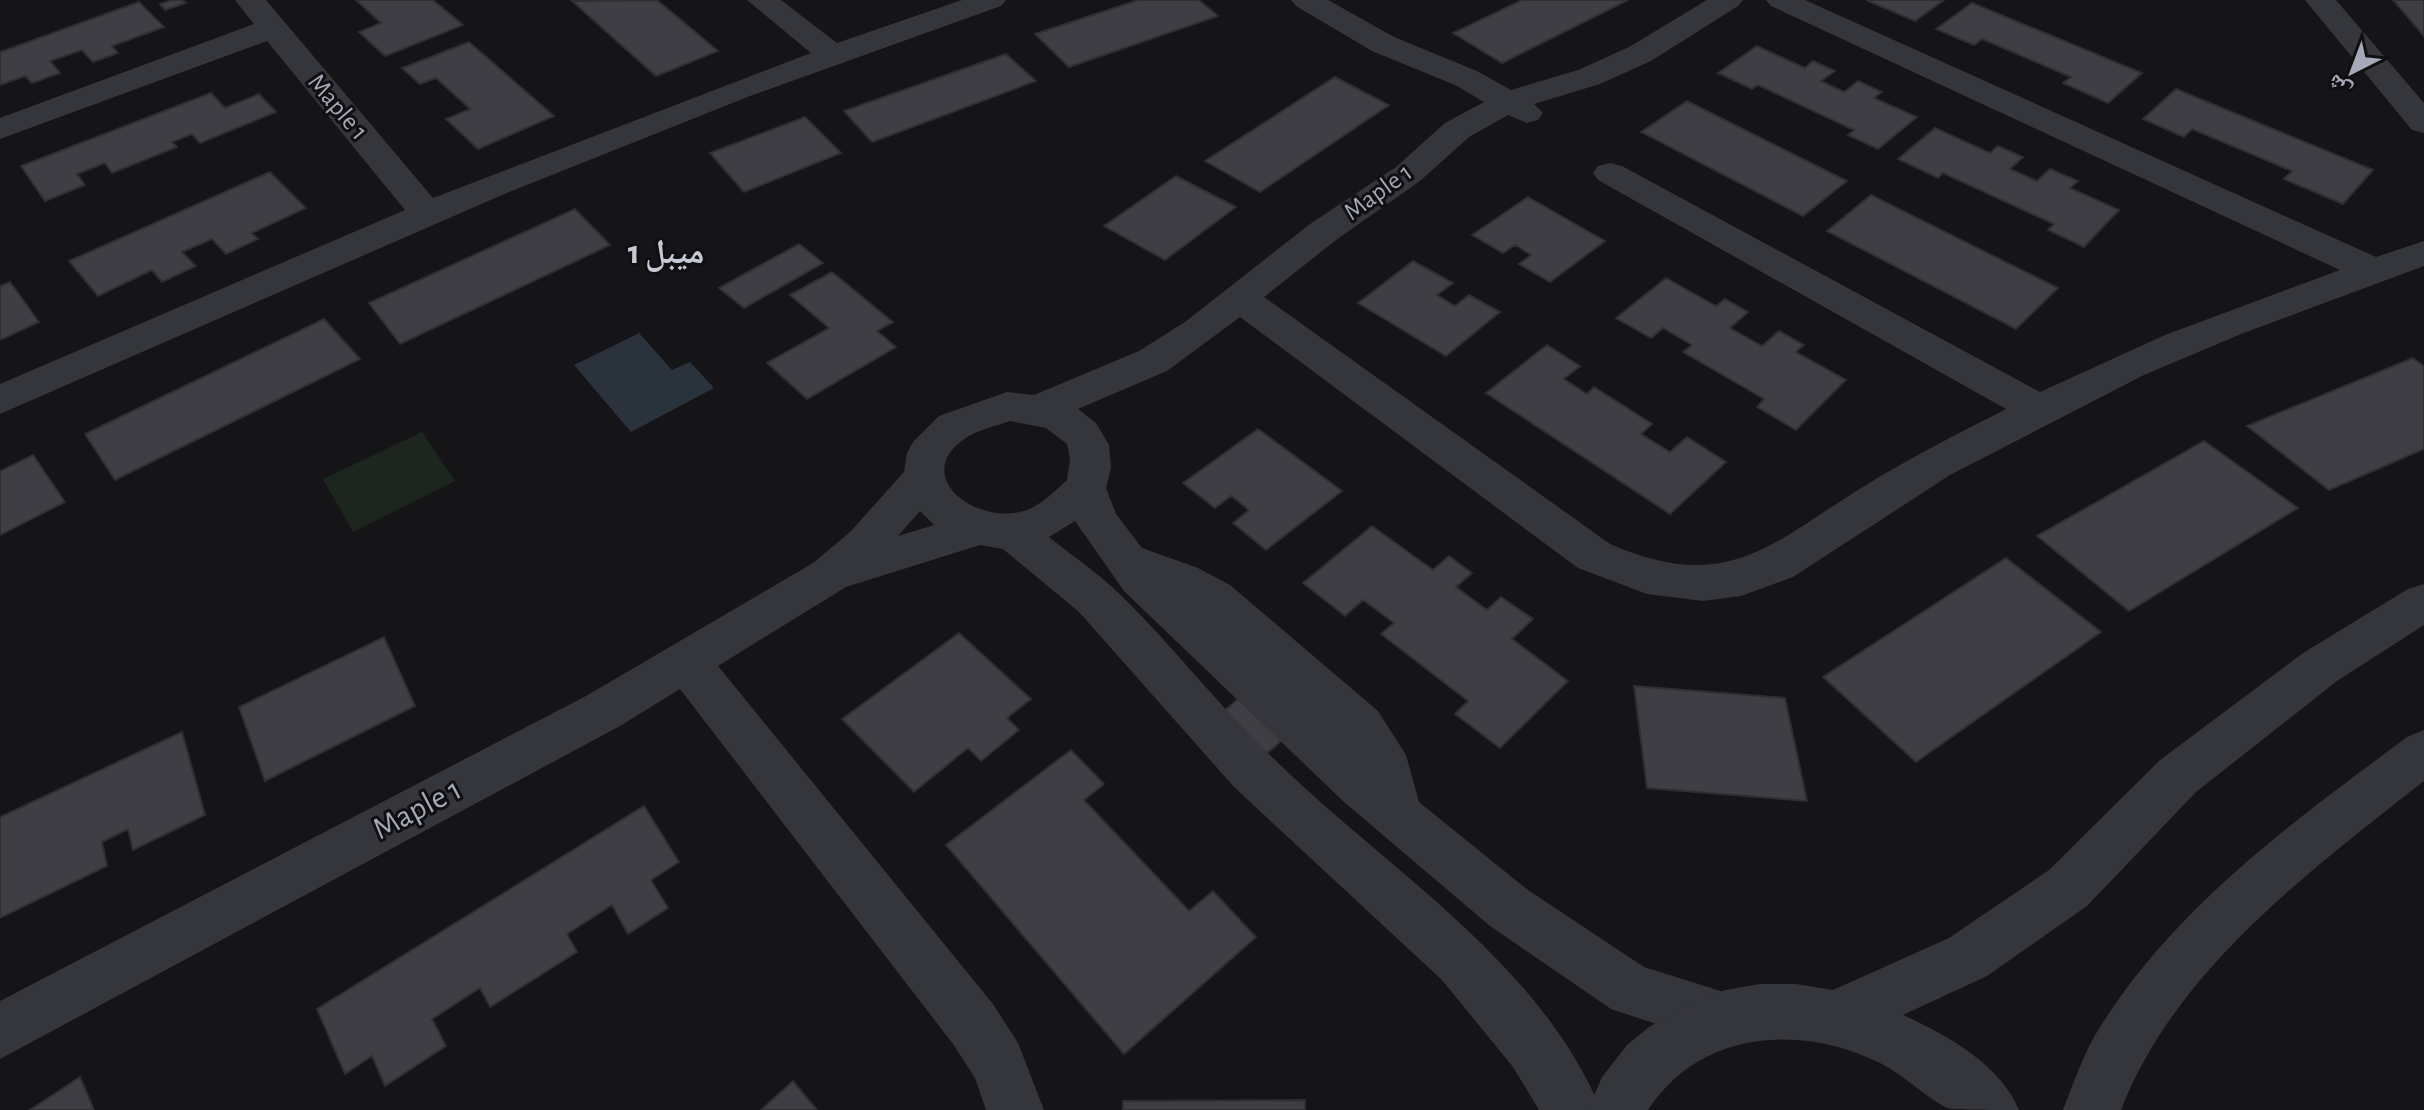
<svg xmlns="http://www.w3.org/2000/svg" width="2424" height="1110" font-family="'Alegreya Sans','Noto Naskh Arabic',sans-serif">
<rect width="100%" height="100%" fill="#151417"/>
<!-- green -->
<path fill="#1c251e" d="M 422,432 L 455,481 L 353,532 L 323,479 Z"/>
<!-- water -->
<path fill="#2a323b" d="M 639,333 L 672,370 L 690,362 L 714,388 L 631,432 L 574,365 Z"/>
<!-- building -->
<path fill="#3e3e44" stroke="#2f2e33" stroke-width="2" d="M 172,0 L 182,0 L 186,3 L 165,10 L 160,4 Z
M 356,0 L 433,0 L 463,25 L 385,56 L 359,32 L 381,23 Z
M 657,0 L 718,51 L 656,76 L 572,1 Z
M 1138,0 L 1199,0 L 1218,16 L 1069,67 L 1035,34 Z
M 1522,0 L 1628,0 L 1502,63 L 1453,33 Z
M 1866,0 L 1944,0 L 1915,21 Z
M 2393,0 L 2424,0 L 2424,36 Z
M 139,2 L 164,27 L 112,46 L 118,53 L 93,62 L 82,50 L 50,61 L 60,73 L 32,83 L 25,76 L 0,85 L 0,52 Z
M 1972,3 L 2142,73 L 2108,103 L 2063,83 L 2071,77 L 1982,39 L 1974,45 L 1936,29 Z
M 469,42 L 554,116 L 478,149 L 446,119 L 470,109 L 436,78 L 420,84 L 402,68 Z
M 1757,46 L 1805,68 L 1813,61 L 1835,71 L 1821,81 L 1844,92 L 1858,81 L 1882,92 L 1874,98 L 1917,117 L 1878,149 L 1848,135 L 1854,130 L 1758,85 L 1752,89 L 1718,73 Z
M 1006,54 L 1036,81 L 872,142 L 844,111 Z
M 1335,77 L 1389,105 L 1260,192 L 1205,161 Z
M 2176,89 L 2373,170 L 2343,204 L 2284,179 L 2292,171 L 2192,129 L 2184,137 L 2143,119 Z
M 211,93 L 225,108 L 259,94 L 276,112 L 200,143 L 192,134 L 172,142 L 177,147 L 112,173 L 105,163 L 77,174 L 85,185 L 45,201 L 21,166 Z
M 1687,101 L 1847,181 L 1803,216 L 1641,132 Z
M 805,117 L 841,153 L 744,192 L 710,153 Z
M 1935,128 L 1990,153 L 1998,146 L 2023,157 L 2010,169 L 2037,181 L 2050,169 L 2078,181 L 2070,188 L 2119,210 L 2084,247 L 2048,230 L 2054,224 L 1943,173 L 1938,178 L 1898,159 Z
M 270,172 L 306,208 L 252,233 L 258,239 L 226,254 L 212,239 L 182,252 L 196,266 L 162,282 L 152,270 L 98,296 L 69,261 Z
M 1176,176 L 1236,207 L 1165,260 L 1104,226 Z
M 1871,195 L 2058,288 L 2016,329 L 1827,231 Z
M 1528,197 L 1605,241 L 1550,282 L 1519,264 L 1531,255 L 1515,245 L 1503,253 L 1472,235 Z
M 575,209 L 610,245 L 400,344 L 369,303 Z
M 799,244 L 823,263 L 744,308 L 719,288 Z
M 1413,261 L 1453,283 L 1437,295 L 1455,306 L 1469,295 L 1500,312 L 1446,356 L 1358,303 Z
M 832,272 L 893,322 L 877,331 L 896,347 L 807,399 L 767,363 L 829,328 L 790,295 Z
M 1666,278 L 1716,306 L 1725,299 L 1748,312 L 1730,328 L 1762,346 L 1779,331 L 1804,345 L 1796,352 L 1846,380 L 1796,430 L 1757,407 L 1764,399 L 1683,352 L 1692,345 L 1663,328 L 1651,338 L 1616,318 Z
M 10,282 L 39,322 L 0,340 L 0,286 Z
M 324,319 L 360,359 L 115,480 L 85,434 Z
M 1547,345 L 1580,366 L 1564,379 L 1587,394 L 1594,387 L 1652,424 L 1641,434 L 1670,452 L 1687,437 L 1726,462 L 1670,514 L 1486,393 Z
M 2413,358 L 2424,366 L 2424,449 L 2329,490 L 2247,426 Z
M 1258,429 L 1342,491 L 1266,550 L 1233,523 L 1249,510 L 1231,496 L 1215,508 L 1183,483 Z
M 2204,441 L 2298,508 L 2129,611 L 2037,536 Z
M 33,455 L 65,502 L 0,535 L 0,471 Z
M 1372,526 L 1433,570 L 1449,556 L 1472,573 L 1456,587 L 1487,610 L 1501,597 L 1533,619 L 1512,639 L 1568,681 L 1500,748 L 1455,714 L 1468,701 L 1381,634 L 1394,623 L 1363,600 L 1345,616 L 1303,583 Z
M 2006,558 L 2101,632 L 1916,762 L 1823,677 Z
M 959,633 L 1031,699 L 1007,718 L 1019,730 L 981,761 L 968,748 L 914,792 L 842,719 Z
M 384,637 L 415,706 L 265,781 L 239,707 Z
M 1634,686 L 1785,698 L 1807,801 L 1647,788 Z
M 1243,695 L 1289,734 L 1265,755 L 1219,715 Z
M 182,732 L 205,815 L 133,850 L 128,829 L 102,842 L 107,866 L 0,918 L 0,817 Z
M 1071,750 L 1104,784 L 1084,800 L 1189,911 L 1213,891 L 1256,937 L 1124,1054 L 946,845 Z
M 644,806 L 679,862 L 651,880 L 668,908 L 628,934 L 612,905 L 567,934 L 577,952 L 490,1007 L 480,988 L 432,1019 L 446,1046 L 385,1086 L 372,1056 L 345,1074 L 317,1009 Z
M 80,1077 L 94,1110 L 30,1110 Z
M 793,1081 L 817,1110 L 761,1110 Z
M 1305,1100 L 1305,1110 L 1123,1110 L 1123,1101 Z"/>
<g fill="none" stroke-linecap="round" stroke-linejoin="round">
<!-- minor -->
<path fill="#35363c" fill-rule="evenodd" d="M 235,0 L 266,0 L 433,198 L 811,53 L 747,0 L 781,0 L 837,43 L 962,0 L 1006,0 L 1001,6 L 750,96 L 502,195 L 0,414 L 0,384 L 405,210 L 267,41 L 0,139 L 0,118 L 254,24 Z
M 1291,0 L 1328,0 L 1394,37 L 1477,71 L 1511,90 L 1578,70 L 1629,47 L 1707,0 L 1743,0 L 1738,6 L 1651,61 L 1600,84 L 1534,104 L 1543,113 L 1538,120 L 1527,123 L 1508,115 L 1469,137 L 1420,181 L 1336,240 L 1264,297 L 1610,544 C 1726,594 1767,547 1861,488 C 1908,459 1957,434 2006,409 L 1598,180 L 1593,173 L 1598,166 L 1610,163 L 1622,166 L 2040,392 L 2165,335 L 2340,270 L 1771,6 L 1766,0 L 1805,0 L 2376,257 L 2424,241 L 2424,266 L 2241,334 L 2144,375 L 1950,475 L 1793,577 L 1741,596 L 1703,601 L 1647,594 L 1578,568 L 1240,317 L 1167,371 L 1078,409 L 1096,423 L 1109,445 L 1111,468 L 1106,488 L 1116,514 L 1142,548 L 1198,568 L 1230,585 L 1378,711 L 1406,755 L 1419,802 L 1528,890 L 1644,967 L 1743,998 L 1751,1018 L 1743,1038 L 1723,1046 L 1611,1009 L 1490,926 L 1344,802 L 1124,591 L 1075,521 L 1049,537 C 1070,554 1092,569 1111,586 C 1167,638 1214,701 1269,754 C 1380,865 1539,959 1601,1110 L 1539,1110 L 1513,1067 L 1442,980 L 1234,787 L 1079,612 L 1003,549 L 980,545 L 846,587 L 718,666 L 993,1004 L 1018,1043 L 1044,1110 L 986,1110 L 975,1078 L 953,1044 L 680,689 L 620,726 L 0,1059 L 0,1001 L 586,696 L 813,563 L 850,532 L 904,472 L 907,453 L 913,442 L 939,416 L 1007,392 L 1034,395 L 1139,351 L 1185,322 L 1310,224 L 1396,167 L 1445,123 L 1484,102 L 1455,85 L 1372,51 L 1296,6 ZM 1010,421 L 1046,428 L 1067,444 L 1070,459 L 1067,480 C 1056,490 1041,505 1027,510 C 975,528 907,473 969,436 C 981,429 997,426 1010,421 ZM 920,511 L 934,525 L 898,536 Z
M 2305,0 L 2336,0 L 2424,103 L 2424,133 L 2412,130 Z"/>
<!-- tertiary -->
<path fill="#35363c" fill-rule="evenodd" d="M 2424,584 L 2424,625 L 2337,681 L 2196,792 L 2087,906 L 1987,976 L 1903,1015 C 1947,1035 2000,1064 2019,1110 C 2004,1110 1958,1110 1947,1108 C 1924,1096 1905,1076 1882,1064 C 1801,1023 1700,1030 1648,1110 L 1588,1110 L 1602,1077 L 1627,1045 L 1649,1027 L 1692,1003 L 1725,990 L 1760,984 L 1796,984 L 1833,990 L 1949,938 L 2049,870 L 2160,760 L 2303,653 L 2408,589 Z
M 2424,730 L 2424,781 C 2310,871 2175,970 2121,1110 L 2063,1110 C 2074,1082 2084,1052 2100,1027 C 2176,906 2294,821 2407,737 Z"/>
</g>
<g text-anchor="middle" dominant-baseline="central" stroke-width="6" stroke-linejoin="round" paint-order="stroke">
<!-- far-street labels -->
<g font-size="26" fill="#a5a9b8" stroke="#100f12">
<text transform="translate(338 107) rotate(50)">Maple 1</text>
<text transform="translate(1378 192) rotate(-36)">Maple 1</text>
</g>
<!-- street labels -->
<g font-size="32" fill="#a5a9b8" stroke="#100f12">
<text transform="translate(417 809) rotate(-28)">Maple 1</text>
</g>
<!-- neighbourhood labels -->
<g font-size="34" font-weight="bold" fill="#c6c9d4" stroke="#100f12">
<text x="666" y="253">ميبل 1</text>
</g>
</g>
<!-- north arrow -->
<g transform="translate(2352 72) rotate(222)" stroke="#100f12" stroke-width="6" paint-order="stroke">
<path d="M0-6L14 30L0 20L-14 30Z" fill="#a5a9b8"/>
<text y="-12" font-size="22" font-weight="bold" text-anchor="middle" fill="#a5a9b8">ش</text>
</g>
</svg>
